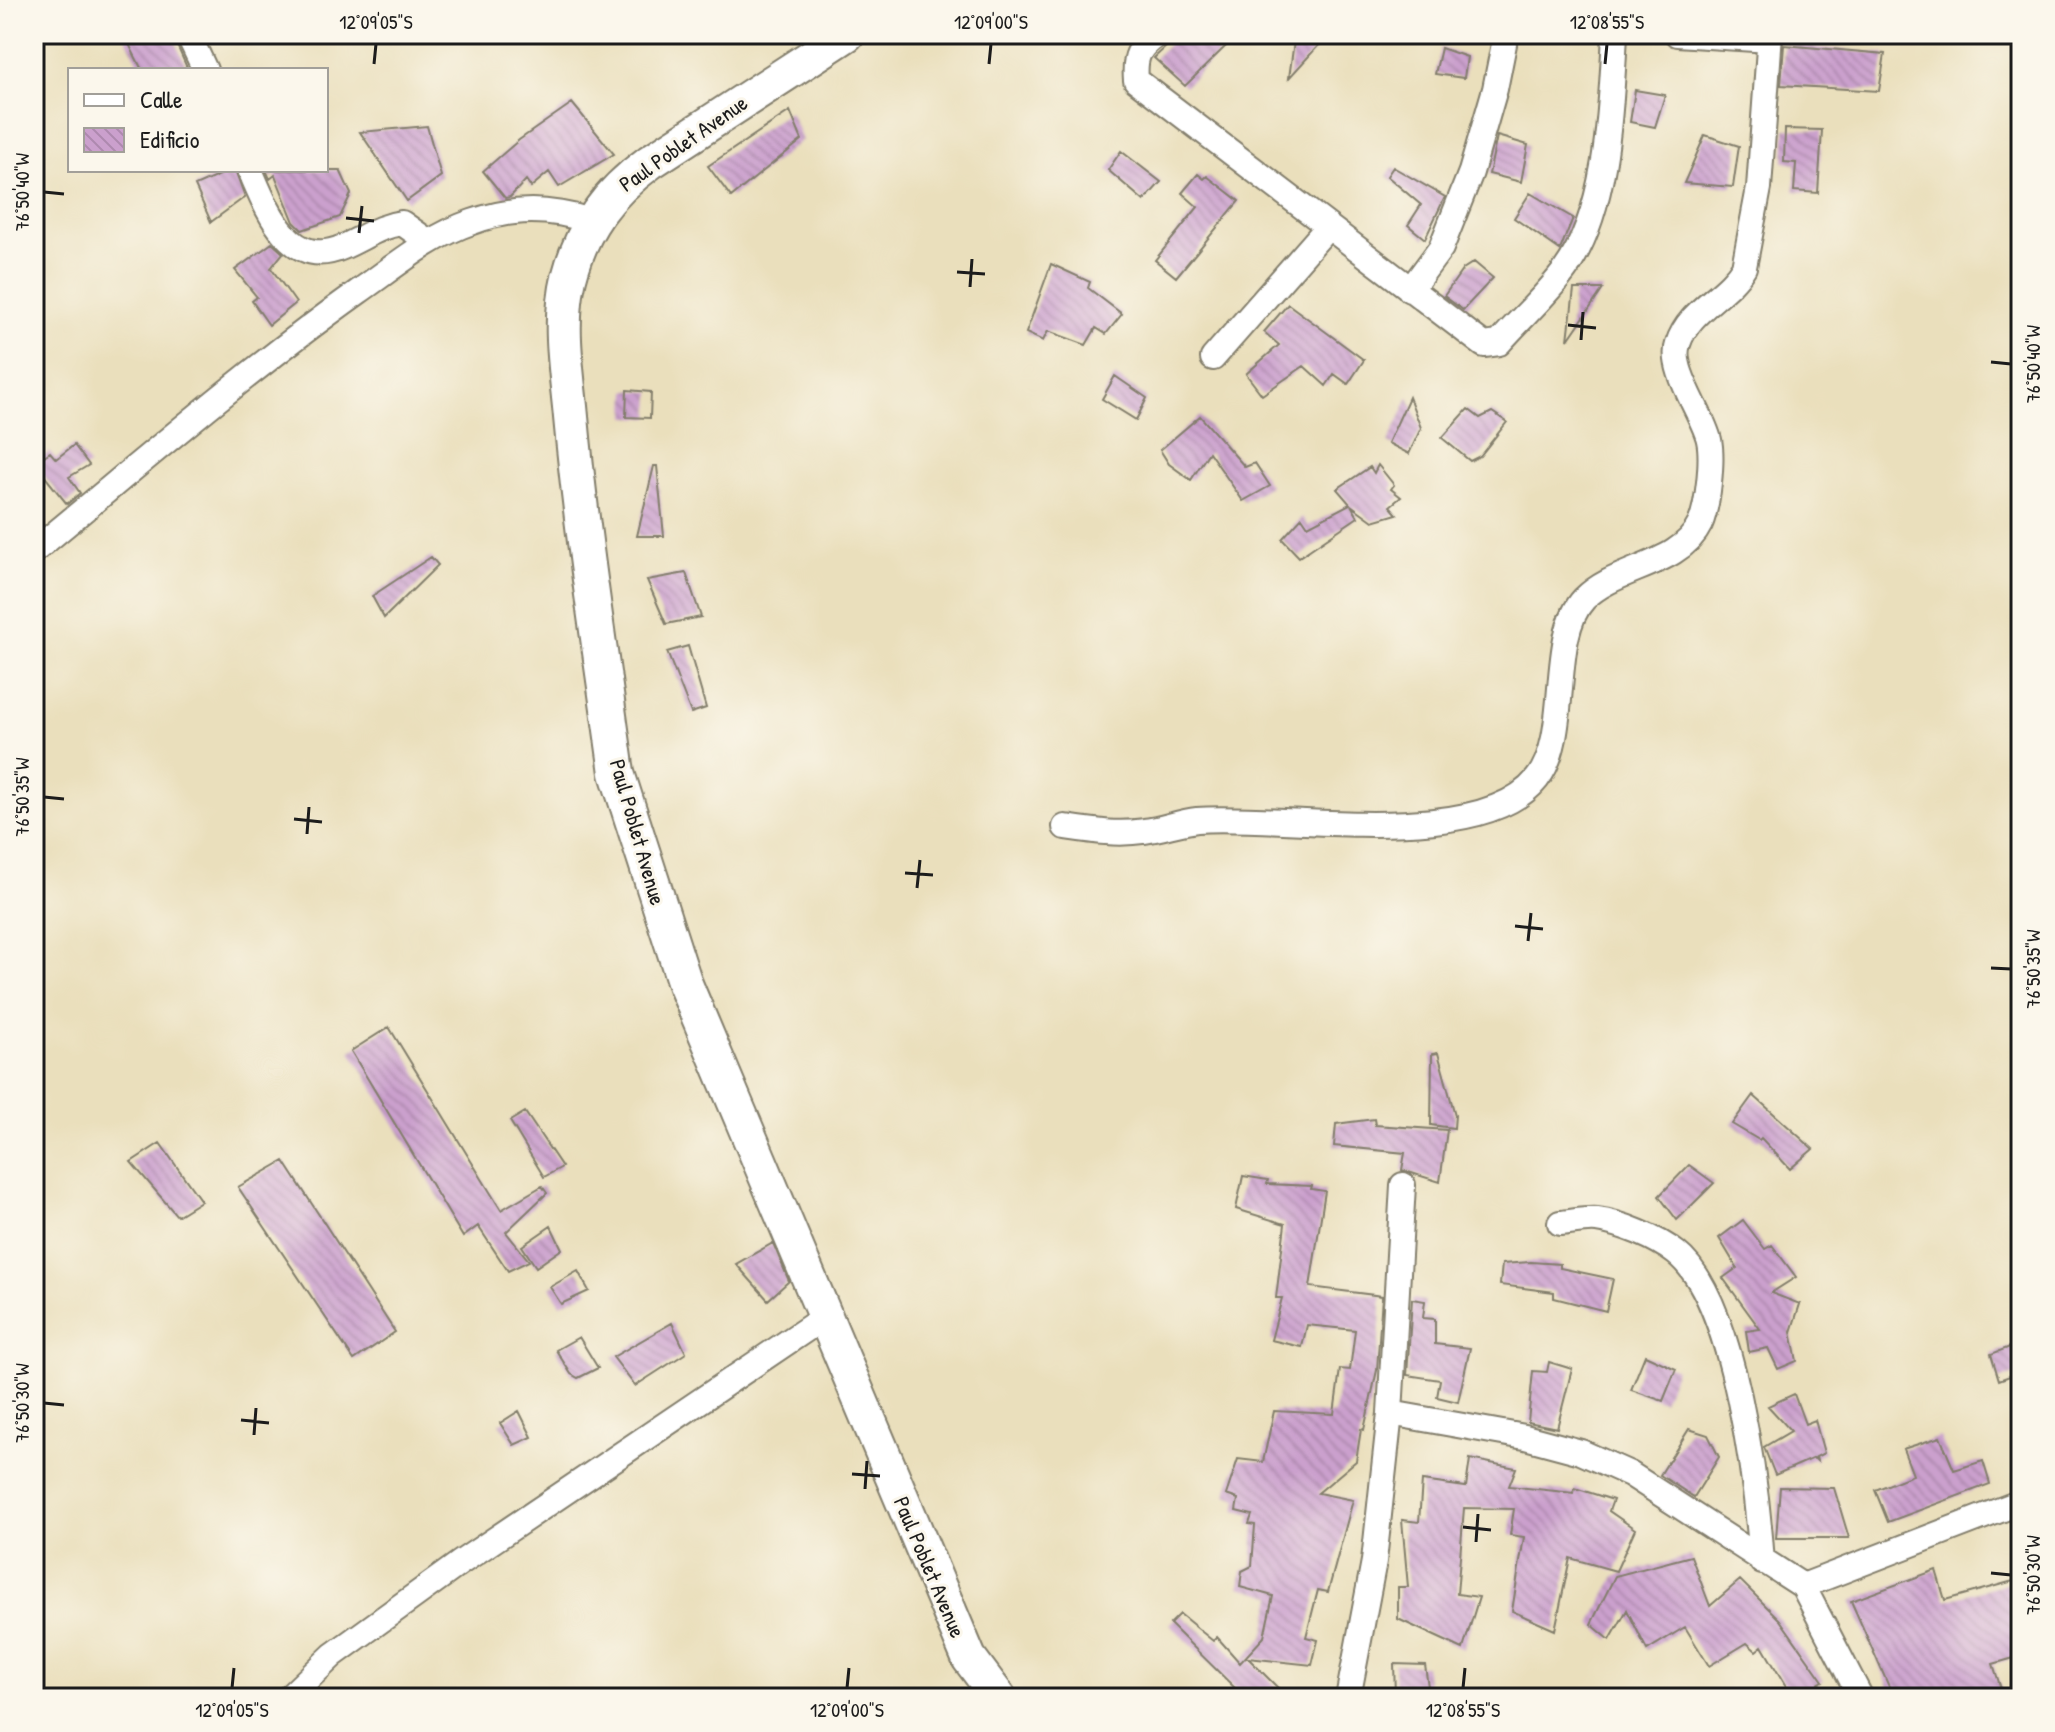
<svg xmlns="http://www.w3.org/2000/svg" width="2055" height="1732" font-family="'Patrick Hand',sans-serif">
<defs>
<pattern id="building-back-hatch" width="6" height="6" patternUnits="userSpaceOnUse" patternTransform="scale(2)"><rect width="6" height="6" fill="#cba0cd"/><path d="M-1 5l2 2M0 0l6 6M5-1l2 2" fill="none" stroke="#ae89af"/></pattern>
</defs>
<rect width="100%" height="100%" fill="#fbf7ec"/>
<filter id="ink" filterUnits="userSpaceOnUse"><feTurbulence type="fractalNoise" baseFrequency=".0125" numOctaves="2"/><feDisplacementMap in="SourceGraphic" scale="16" xChannelSelector="R" yChannelSelector="G"/><feConvolveMatrix kernelMatrix="1 2 1 2 8 2 1 2 1" color-interpolation-filters="sRGB"/></filter>
<filter id="wash" filterUnits="userSpaceOnUse"><feTurbulence type="fractalNoise" baseFrequency=".006" numOctaves="4" result="noise"/><feDisplacementMap in="SourceGraphic" scale="32" xChannelSelector="R" yChannelSelector="G"/><feGaussianBlur stdDeviation="1.8" result="paint"/><feColorMatrix in="noise" values="0 0 0 0 0 0 0 0 0 0 0 0 0 0 0 0 0 1.4 0 .05"/><feComposite in="paint" operator="in"/></filter>
<g filter="url(#wash)">
<rect width="100%" height="100%" fill="#eadfbc"/>
<g id="blocks">
<!-- building -->
<path fill="url(#building-back-hatch)" d="M 124,34 L 172,34 L 188,70 L 142,70 Z
M 1173,34 L 1213,34 L 1226,46 L 1185,86 L 1154,58 L 1167,46 Z
M 1295,34 L 1329,34 L 1289,78 Z
M 1784,45 L 1885,54 L 1879,91 L 1781,85 Z
M 1441,48 L 1467,57 L 1464,78 L 1435,74 Z
M 1635,90 L 1665,95 L 1655,127 L 1630,122 Z
M 572,103 L 614,154 L 559,187 L 549,172 L 531,187 L 526,180 L 510,197 L 505,198 L 483,171 L 519,140 Z
M 790,111 L 802,140 L 731,197 L 708,166 Z
M 427,126 L 441,176 L 407,201 L 360,132 Z
M 1785,129 L 1822,130 L 1818,193 L 1794,191 L 1796,163 L 1784,162 Z
M 1705,135 L 1739,146 L 1733,187 L 1684,183 Z
M 1497,136 L 1528,145 L 1521,182 L 1489,174 Z
M 1121,151 L 1161,182 L 1144,201 L 1108,170 Z
M 1393,167 L 1445,197 L 1425,239 L 1408,225 L 1421,205 L 1387,176 Z
M 231,170 L 235,170 L 245,197 L 211,222 L 195,186 Z
M 266,170 L 340,170 L 351,194 L 340,217 L 302,230 L 294,222 L 275,175 L 270,179 Z
M 1198,174 L 1204,179 L 1207,176 L 1239,201 L 1176,277 L 1155,260 L 1198,207 L 1182,193 Z
M 1530,193 L 1573,218 L 1560,250 L 1514,218 Z
M 272,243 L 283,253 L 271,268 L 296,303 L 269,325 L 252,301 L 257,297 L 235,270 Z
M 1474,262 L 1493,278 L 1463,310 L 1444,296 L 1463,269 Z
M 1051,264 L 1090,282 L 1088,288 L 1122,314 L 1106,334 L 1096,328 L 1086,345 L 1048,331 L 1043,341 L 1026,333 Z
M 1574,289 L 1603,289 L 1568,340 Z
M 1288,304 L 1364,360 L 1348,384 L 1334,374 L 1326,386 L 1304,366 L 1262,395 L 1246,374 L 1279,345 L 1264,332 Z
M 1115,376 L 1147,398 L 1136,420 L 1102,399 Z
M 627,390 L 651,392 L 650,418 L 626,417 Z
M 1409,397 L 1421,428 L 1409,454 L 1388,443 Z
M 1468,409 L 1480,418 L 1492,412 L 1507,422 L 1480,456 L 1470,461 L 1442,438 Z
M 1200,416 L 1245,467 L 1255,463 L 1270,486 L 1243,501 L 1209,452 L 1191,480 L 1169,464 L 1160,450 Z
M 74,445 L 89,465 L 69,477 L 80,493 L 67,504 L 34,463 L 50,452 L 56,459 Z
M 1378,465 L 1394,485 L 1391,489 L 1401,497 L 1390,506 L 1397,514 L 1373,521 L 1351,505 L 1358,517 L 1299,557 L 1282,539 L 1302,517 L 1308,526 L 1350,504 L 1337,489 L 1370,467 L 1374,473 Z
M 654,466 L 657,466 L 664,536 L 637,536 Z
M 431,557 L 438,565 L 384,618 L 372,596 Z
M 686,573 L 701,617 L 666,624 L 647,580 Z
M 688,646 L 706,708 L 691,713 L 667,652 Z
M 389,1027 L 501,1210 L 542,1186 L 547,1193 L 506,1232 L 529,1261 L 508,1271 L 478,1226 L 463,1237 L 351,1051 Z
M 1438,1053 L 1455,1115 L 1454,1128 L 1431,1125 L 1432,1054 Z
M 1753,1095 L 1813,1149 L 1790,1169 L 1761,1138 L 1759,1140 L 1732,1124 Z
M 525,1112 L 562,1167 L 544,1177 L 510,1121 Z
M 1374,1119 L 1375,1125 L 1447,1130 L 1440,1182 L 1402,1170 L 1405,1153 L 1334,1146 L 1336,1124 Z
M 160,1143 L 201,1201 L 177,1216 L 131,1162 Z
M 284,1161 L 395,1332 L 354,1360 L 238,1187 Z
M 1689,1165 L 1714,1183 L 1677,1220 L 1659,1196 Z
M 1243,1176 L 1268,1180 L 1267,1184 L 1312,1186 L 1311,1189 L 1325,1191 L 1310,1287 L 1382,1296 L 1377,1370 L 1364,1430 L 1361,1429 L 1356,1461 L 1318,1493 L 1353,1500 L 1328,1592 L 1318,1590 L 1306,1637 L 1318,1640 L 1312,1665 L 1248,1658 L 1288,1698 L 1245,1698 L 1170,1624 L 1180,1614 L 1213,1641 L 1217,1637 L 1240,1663 L 1264,1637 L 1273,1596 L 1240,1587 L 1242,1571 L 1252,1566 L 1255,1525 L 1249,1524 L 1252,1515 L 1236,1511 L 1238,1499 L 1226,1495 L 1238,1459 L 1263,1462 L 1274,1411 L 1334,1414 L 1340,1369 L 1350,1370 L 1355,1330 L 1307,1325 L 1302,1347 L 1271,1340 L 1282,1298 L 1276,1298 L 1285,1224 L 1236,1209 Z
M 1743,1220 L 1765,1249 L 1772,1245 L 1796,1277 L 1771,1293 L 1800,1304 L 1791,1332 L 1797,1361 L 1778,1369 L 1768,1348 L 1749,1352 L 1746,1331 L 1760,1329 L 1723,1278 L 1737,1268 L 1719,1238 Z
M 551,1226 L 562,1249 L 536,1267 L 522,1246 Z
M 773,1243 L 789,1281 L 768,1300 L 736,1264 Z
M 1531,1262 L 1560,1264 L 1560,1268 L 1613,1279 L 1606,1311 L 1554,1298 L 1554,1292 L 1500,1285 L 1502,1264 Z
M 578,1271 L 589,1291 L 561,1304 L 550,1287 Z
M 1412,1299 L 1425,1301 L 1423,1318 L 1435,1319 L 1435,1344 L 1470,1348 L 1458,1402 L 1437,1397 L 1440,1380 L 1407,1375 Z
M 672,1323 L 686,1353 L 635,1386 L 613,1357 Z
M 579,1337 L 598,1368 L 578,1378 L 571,1374 L 556,1350 Z
M 2021,1343 L 2021,1372 L 1999,1380 L 1991,1354 Z
M 1645,1355 L 1676,1369 L 1663,1401 L 1631,1390 Z
M 1549,1362 L 1572,1369 L 1557,1428 L 1528,1422 L 1533,1371 L 1547,1372 Z
M 1794,1394 L 1805,1424 L 1815,1420 L 1824,1453 L 1816,1457 L 1817,1461 L 1814,1458 L 1775,1475 L 1764,1447 L 1791,1431 L 1768,1406 Z
M 519,1411 L 532,1437 L 514,1445 L 500,1423 Z
M 1689,1429 L 1708,1435 L 1719,1457 L 1694,1497 L 1660,1475 Z
M 1940,1437 L 1954,1470 L 1983,1461 L 1990,1484 L 1888,1522 L 1875,1490 L 1913,1475 L 1903,1449 Z
M 1470,1459 L 1516,1468 L 1509,1486 L 1574,1493 L 1575,1488 L 1613,1500 L 1609,1511 L 1635,1529 L 1616,1571 L 1570,1558 L 1555,1630 L 1512,1611 L 1524,1537 L 1510,1535 L 1514,1509 L 1464,1508 L 1457,1594 L 1479,1597 L 1463,1649 L 1398,1619 L 1398,1587 L 1408,1587 L 1402,1520 L 1419,1522 L 1422,1481 L 1466,1487 Z
M 1780,1487 L 1834,1488 L 1849,1538 L 1776,1538 Z
M 1691,1556 L 1710,1606 L 1740,1580 L 1780,1620 L 1823,1681 L 1793,1698 L 1762,1646 L 1756,1651 L 1747,1643 L 1709,1666 L 1685,1627 L 1647,1650 L 1627,1610 L 1610,1640 L 1591,1624 L 1615,1576 Z
M 1936,1570 L 1945,1600 L 2017,1580 L 2021,1595 L 2021,1656 L 1993,1664 L 2004,1698 L 1894,1698 L 1851,1601 Z
M 1394,1664 L 1425,1665 L 1429,1694 L 1395,1694 Z"/>
</g>
</g>
<g filter="url(#ink)">
<use href="#blocks" fill-opacity="0" stroke="#837e6c" stroke-width="2"/>
<g fill="none" stroke-linecap="round" stroke-linejoin="round">
<!-- street casing -->
<g stroke="#837e6c" stroke-width="28">
<path id="street" d="M 188,34 L 205,70
M 1158,34 C 1138,48 1134,56 1136,80 L 1484,345 L 1499,343 C 1520,319 1546,296 1565,270 C 1608,211 1611,106 1615,34
M 1677,34 L 1770,40
M 250,170 C 267,209 289,271 343,247 C 364,238 379,226 402,223 L 429,242
M 1410,290 L 1441,248 L 1471,172 L 1495,89 L 1506,34
M 1213,358 L 1327,228
M 34,551 C 141,463 246,372 358,292 C 394,267 430,236 472,222 C 514,207 549,208 591,221
M 1065,827 C 1092,831 1117,835 1144,831 C 1162,829 1179,822 1197,820 C 1282,813 1480,851 1537,779 C 1572,735 1548,637 1584,599 C 1615,567 1680,566 1700,524 C 1708,506 1713,459 1709,440 C 1703,414 1669,369 1678,344 C 1689,309 1727,296 1744,267 L 1759,188 L 1770,34
M 1560,1223 C 1572,1222 1585,1219 1597,1220 C 1621,1223 1657,1238 1676,1253 C 1735,1298 1757,1490 1762,1562
M 1390,1413 L 1525,1437 L 1581,1452 L 1630,1474 L 1803,1586 L 1861,1698
M 1803,1586 L 2021,1502
M 288,1698 L 333,1655 L 460,1563 L 826,1316
M 1348,1698 L 1374,1561 L 1390,1413 L 1403,1185"/>
</g>
<!-- secondary casing -->
<g stroke="#837e6c" stroke-width="38">
<path id="secondary" d="M 847,34 L 650,162 C 608,193 582,227 569,278 C 558,324 567,372 571,417 C 582,536 601,655 617,773 L 685,984 L 969,1658 L 999,1698"/>
</g>
<!-- street -->
<use href="#street" stroke="#fff" stroke-width="24"/>
<!-- secondary -->
<use href="#secondary" stroke="#fff" stroke-width="34"/>
</g>
</g>
<!-- ticks -->
<path fill="none" stroke="#1c1c1c" stroke-width="3" d="M 374,64 L 376,44M 989,64 L 991,44M 1605,64 L 1607,44M 44,192 L 64,194M 346,218 L 374,221M 359,233 L 362,206M 957,272 L 985,274M 970,287 L 972,259M 1568,325 L 1596,328M 1581,340 L 1583,312M 1991,362 L 2011,364M 44,797 L 64,799M 294,819 L 322,822M 307,834 L 309,807M 905,873 L 933,875M 917,888 L 920,860M 1515,926 L 1543,929M 1528,941 L 1531,913M 1991,968 L 2011,969M 44,1403 L 64,1405M 241,1420 L 269,1423M 254,1435 L 256,1408M 852,1474 L 880,1476M 865,1489 L 867,1461M 1463,1527 L 1491,1530M 1476,1542 L 1478,1514M 1991,1573 L 2011,1575M 232,1688 L 234,1668M 847,1688 L 849,1668M 1463,1688 L 1465,1668"/>
<g text-anchor="middle" dominant-baseline="central" stroke-width="6" stroke-linejoin="round" paint-order="stroke">
<!-- street labels -->
<g font-size="22" fill="#1c1c1c" stroke="#fbf7ec">
<text transform="translate(683 143) rotate(-35)">Paul Poblet Avenue</text>
<text transform="translate(638 832) rotate(74)">Paul Poblet Avenue</text>
<text transform="translate(930 1567) rotate(67)">Paul Poblet Avenue</text>
</g>
</g>
<!-- margin -->
<rect width="2055" height="1732" fill="none" stroke="#fbf7ec" stroke-width="88"/>
<!-- legend -->
<rect x="68" y="68" width="260" height="104" fill="#fbf7ec" stroke="#a29f99" stroke-width="2"/>
<rect x="84" y="94" width="40" height="12" fill="#ffffff" stroke="#a29f99" stroke-width="2"/>
<text x="140" y="108" font-size="24" fill="#1c1c1c">Calle</text>
<rect x="84" y="128" width="40" height="24" fill="url(#building-back-hatch)" stroke="#a29f99" stroke-width="2"/>
<text x="140" y="148" font-size="24" fill="#1c1c1c">Edificio</text>
<rect x="44" y="44" width="1967" height="1644" fill="none" stroke="#1c1c1c" stroke-width="3"/>
<g font-size="20" text-anchor="middle" fill="#1c1c1c">
<text x="376" y="29">12°09'05"S</text>
<text x="991" y="29">12°09'00"S</text>
<text x="1607" y="29">12°08'55"S</text>
<text transform="translate(22 192) rotate(-90)" y="7">76°50'40"W</text>
<text transform="translate(2033 364) rotate(-90)" y="7">76°50'40"W</text>
<text transform="translate(22 797) rotate(-90)" y="7">76°50'35"W</text>
<text transform="translate(2033 969) rotate(-90)" y="7">76°50'35"W</text>
<text transform="translate(22 1403) rotate(-90)" y="7">76°50'30"W</text>
<text transform="translate(2033 1575) rotate(-90)" y="7">76°50'30"W</text>
<text x="232" y="1717">12°09'05"S</text>
<text x="847" y="1717">12°09'00"S</text>
<text x="1463" y="1717">12°08'55"S</text>
</g>
</svg>
